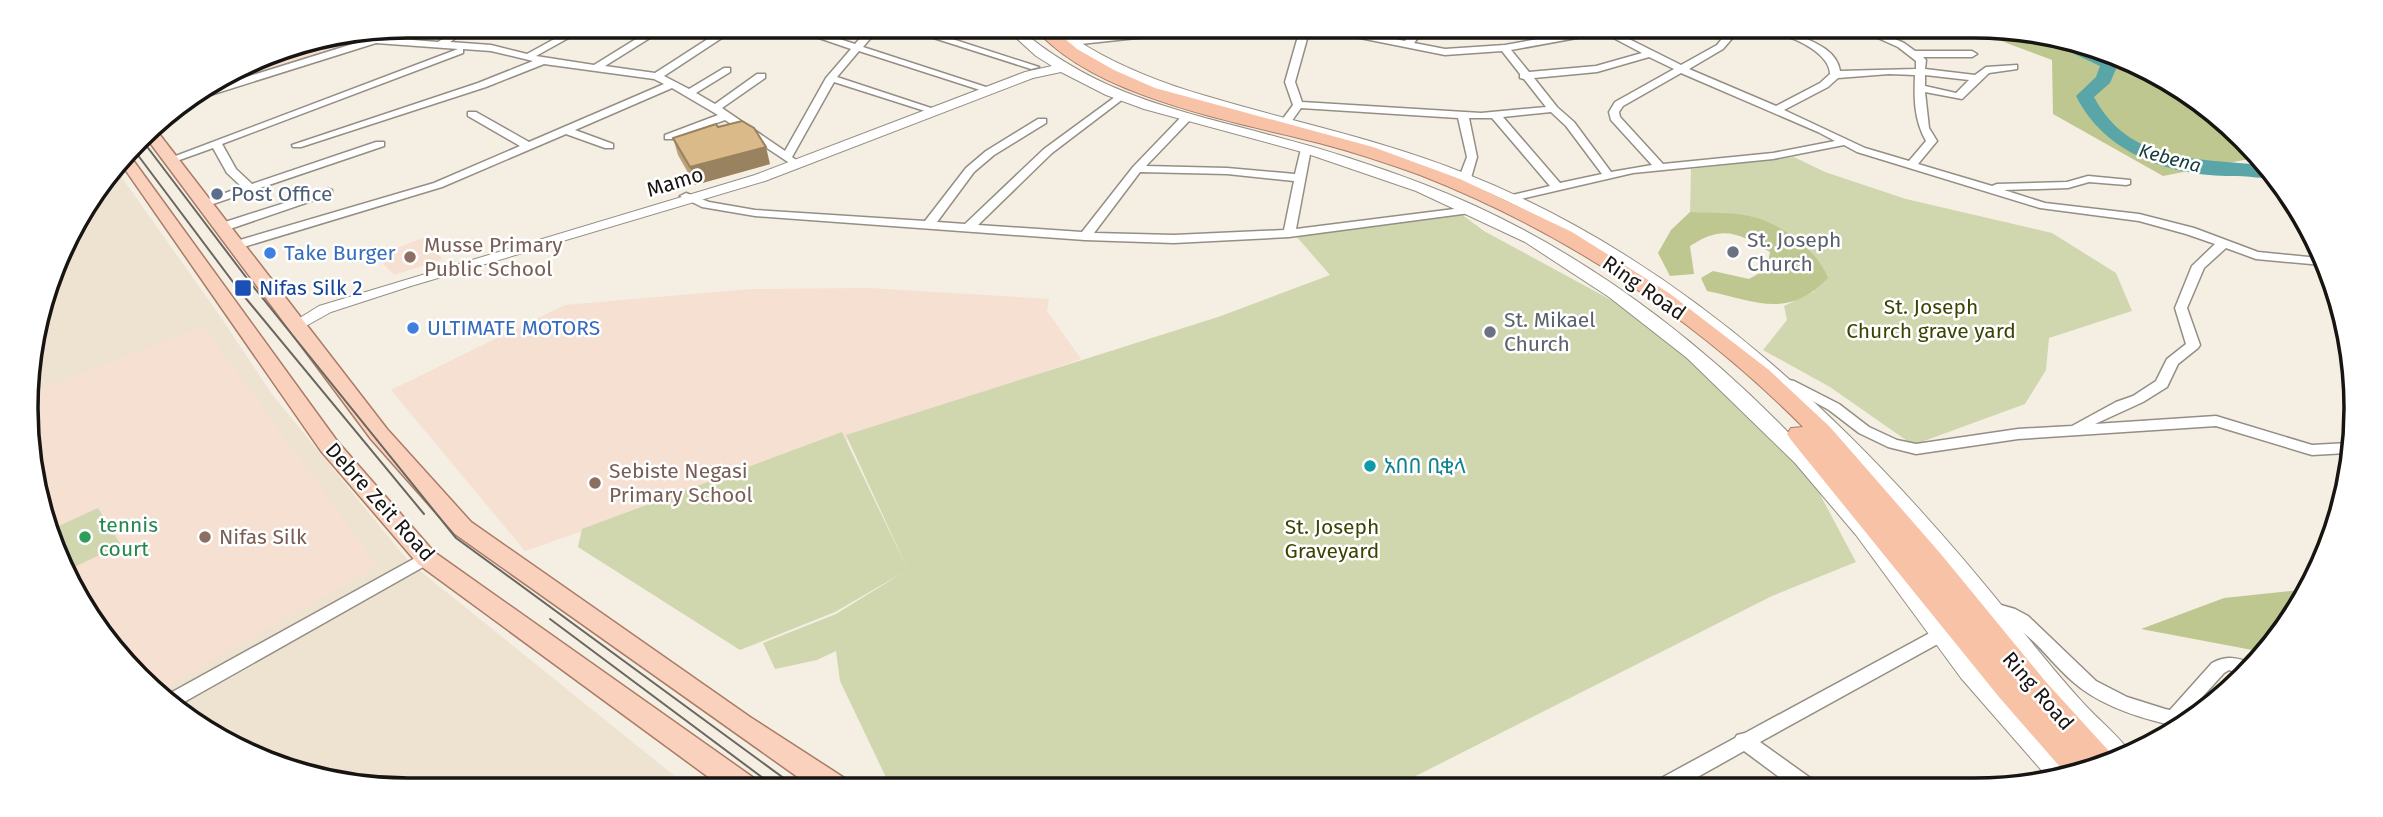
<svg xmlns="http://www.w3.org/2000/svg" width="2383" height="817" font-family="'Fira Sans','Noto Sans Ethiopic',sans-serif">
<rect width="100%" height="100%" fill="#f5eee3"/>
<!-- built -->
<path fill="#eee2d1" d="M 118,172 L 222,319 L 271,393 L 409,562 L 692,790 L 408,791 L 310,778 L 196,726 L 91,621 L 39,507 L 29,359 L 66,239 Z"/>
<!-- education -->
<path fill="#f5e0d2" d="M 355,37 L 365,43 L 268,72 L 260,57 Z
M 423,238 L 443,259 L 394,275 L 376,256 Z
M 869,288 L 1049,299 L 1047,311 L 1081,359 L 525,551 L 391,390 L 565,305 L 751,289 Z
M 204,326 L 378,566 L 160,690 L 91,621 L 39,507 L 32,392 Z"/>
<!-- green -->
<path fill="#d0d7af" d="M 1794,157 L 1825,172 L 1906,199 L 2052,233 L 2116,273 L 2132,311 L 2049,338 L 2046,370 L 2025,404 L 1913,445 L 1830,387 L 1763,350 L 1787,320 L 1784,306 L 1815,291 L 1751,216 L 1690,212 L 1691,169 Z
M 1461,214 L 1484,231 L 1637,314 L 1730,389 L 1816,487 L 1856,562 L 1772,596 L 1390,789 L 892,790 L 840,681 L 836,651 L 817,660 L 775,669 L 763,643 L 836,614 L 904,572 L 835,612 L 740,650 L 578,547 L 582,529 L 842,432 L 908,570 L 846,435 L 1221,316 L 1330,275 L 1296,236 Z
M 98,508 L 121,545 L 72,568 L 50,530 Z"/>
<!-- forest -->
<path fill="#bec78f" d="M 1961,26 L 2073,39 L 2207,105 L 2254,158 L 2163,176 L 2053,114 L 2052,60 Z
M 1690,212 C 1709,213 1731,212 1750,216 C 1780,223 1817,249 1828,278 C 1788,320 1756,301 1707,291 L 1701,278 L 1713,271 L 1749,279 L 1767,269 L 1770,252 C 1739,233 1723,224 1690,246 L 1694,274 L 1670,276 L 1658,253 L 1671,230 Z
M 2310,589 L 2305,600 L 2263,652 L 2141,629 L 2224,598 Z"/>
<g fill="none" stroke-linecap="round" stroke-linejoin="round">
<!-- river -->
<path fill="#59a5a8" fill-rule="evenodd" d="M 1994,30 L 2078,42 L 2115,60 L 2118,64 L 2110,83 L 2094,97 C 2129,163 2196,158 2260,165 L 2270,177 C 2260,179 2248,176 2237,176 C 2174,177 2106,156 2076,96 L 2096,77 L 2100,66 L 2066,50 L 1996,33 Z"/>
<!-- minor casing -->
<g stroke="#948e84" stroke-width="3">
<path id="minor" d="M 462,26 L 474,26 L 450,42 L 491,45 L 527,54 L 578,26 L 590,26 L 536,56 L 594,65 L 657,26 L 669,26 L 605,66 L 655,73 L 728,26 L 740,26 L 664,76 L 689,89 L 724,68 L 730,68 L 730,72 L 696,93 L 715,104 L 757,74 L 765,74 L 765,78 L 722,108 L 785,151 L 826,78 L 851,49 L 784,26 L 799,26 L 855,44 L 871,26 L 881,26 L 863,47 L 989,88 L 980,90 L 859,51 L 837,77 L 934,109 L 929,112 L 925,111 L 834,82 L 792,157 L 803,165 L 797,168 L 725,120 L 673,139 L 665,139 L 665,135 L 718,115 L 672,88 L 575,130 L 613,144 L 613,148 L 605,148 L 566,134 L 442,187 L 237,249 L 233,248 L 231,245 L 233,242 L 434,183 L 520,146 L 468,116 L 468,112 L 476,112 L 529,142 L 664,84 L 654,79 L 544,64 L 486,87 L 301,147 L 293,147 L 292,145 L 478,83 L 533,61 L 491,51 L 463,49 L 463,53 L 222,144 L 236,169 L 252,184 L 376,142 L 384,142 L 384,146 L 204,207 L 198,204 L 200,202 L 242,187 L 227,173 L 213,148 L 174,162 L 170,163 L 165,160 L 458,49 L 376,43 L 201,98 L 193,98 L 208,89 L 375,37 L 438,42 Z
M 896,26 L 912,26 L 1039,67 L 1031,69 Z
M 1169,26 L 1182,26 L 1165,35 L 1071,45 L 1066,42 L 1071,39 L 1163,29 Z
M 1301,26 L 1329,26 L 1405,41 L 1417,26 L 1427,26 L 1414,43 L 1445,49 L 1505,45 L 1605,27 L 1681,65 L 1717,45 L 1729,30 L 1818,26 L 1793,33 C 1811,41 1837,49 1840,71 L 1916,69 L 1916,61 L 1898,47 L 1851,26 L 1865,26 L 1904,43 L 1915,51 L 1972,51 L 1977,54 L 1972,57 L 1923,57 L 1926,60 L 1925,69 L 1975,75 L 1986,67 L 2017,65 L 2017,69 L 1989,73 L 1962,99 L 1925,92 L 1929,128 L 1937,141 L 1918,164 L 1992,186 L 1997,184 L 2067,182 L 2088,176 L 2130,180 L 2130,184 L 2126,185 L 2089,182 L 2068,188 L 2004,190 L 2045,203 L 2139,214 L 2194,228 L 2258,252 L 2319,258 L 2322,265 L 2256,259 L 2226,248 L 2204,268 L 2187,308 L 2200,345 L 2198,348 L 2178,364 L 2167,387 L 2143,402 L 2095,424 L 2216,416 L 2312,445 L 2348,443 L 2347,453 L 2312,455 L 2216,426 L 2018,439 L 1916,454 L 1888,447 L 1859,433 L 1829,410 L 1782,384 L 1789,380 L 1794,381 L 1839,404 L 1869,427 L 1897,440 L 1916,444 L 2018,429 L 2072,426 L 2116,402 L 2133,396 L 2156,381 L 2167,359 L 2186,344 L 2175,308 L 2192,266 L 2215,244 L 2186,234 L 2139,221 L 2040,208 L 1857,152 L 1844,145 L 1773,159 L 1633,173 L 1512,201 L 1506,198 L 1508,196 L 1550,186 L 1492,118 L 1469,118 L 1477,157 L 1471,178 L 1465,181 L 1459,178 L 1467,157 L 1458,118 L 1301,108 L 1291,122 L 1283,122 L 1282,120 L 1293,105 L 1285,82 ZM 1310,28 L 1445,55 L 1502,51 L 1520,74 L 1520,78 L 1524,79 L 1546,107 L 1481,113 L 1302,102 L 1295,82 ZM 1604,33 L 1642,53 L 1596,66 L 1529,72 L 1511,50 ZM 1735,35 C 1749,35 1766,32 1780,35 C 1798,38 1830,55 1830,74 L 1820,83 L 1776,106 L 1689,69 L 1723,49 ZM 1649,57 L 1674,69 L 1615,102 L 1609,112 L 1611,120 L 1652,165 L 1611,172 L 1574,122 L 1557,107 L 1534,78 L 1597,72 ZM 1681,73 L 1818,132 L 1835,141 L 1773,153 L 1663,164 L 1620,117 L 1619,112 L 1623,106 ZM 1889,74 L 1915,75 C 1914,98 1914,120 1926,141 L 1909,161 L 1865,148 L 1784,110 L 1828,87 L 1838,78 ZM 1925,75 L 1969,80 L 1956,93 L 1925,86 ZM 1551,112 L 1566,126 L 1602,174 L 1560,183 L 1503,117 Z
M 1119,94 L 1124,97 L 1123,99 L 1052,153 L 978,225 L 1082,232 L 1133,167 L 1183,115 L 1191,115 L 1191,119 L 1146,166 L 1227,168 L 1295,174 L 1301,149 L 1306,146 L 1310,147 L 1311,149 L 1296,229 L 1470,207 L 1476,210 L 1470,213 L 1289,237 L 1174,243 L 1085,240 L 755,216 L 702,207 L 680,196 L 686,193 L 709,202 L 755,210 L 925,221 L 966,168 L 986,151 L 1038,119 L 1046,119 L 1046,123 L 994,155 L 974,172 L 937,222 L 965,224 L 1044,149 ZM 1140,172 L 1227,174 L 1294,181 L 1284,230 L 1174,235 L 1094,233 Z
M 328,189 L 332,190 L 332,194 L 227,230 L 219,230 L 217,227 L 219,224 Z
M 426,552 L 432,554 L 434,558 L 432,562 L 177,706 L 165,696 Z
M 1994,603 L 2015,609 L 2028,616 L 2096,681 L 2127,697 L 2165,709 L 2170,710 L 2212,663 C 2227,655 2237,658 2253,663 L 2244,675 L 2229,670 L 2224,673 L 2185,716 L 2190,720 L 2176,730 L 2171,725 C 2136,717 2099,705 2072,681 C 2042,654 2029,627 1988,613 L 1986,609 L 1988,605 Z
M 1939,628 L 1945,630 L 1947,635 L 1945,640 L 1760,742 L 1816,782 L 1818,788 L 1794,788 L 1744,751 L 1678,788 L 1652,788 L 1654,782 L 1735,738 L 1737,735 L 1745,733 Z"/>
</g>
<!-- tertiary casing -->
<g stroke="#948e84" stroke-width="2">
<path id="tertiary" d="M 1003,26 L 1016,26 C 1097,96 1178,110 1277,137 C 1327,150 1376,166 1423,184 C 1591,248 1738,367 1853,504 C 1891,550 1924,601 1961,648 C 1984,676 2007,702 2031,729 C 2044,743 2062,757 2071,773 L 2050,780 L 1961,678 L 1856,535 L 1795,463 L 1687,358 L 1609,297 L 1525,242 L 1416,191 L 1302,152 L 1144,109 L 1106,95 L 1061,72 L 1033,78 L 765,181 L 411,286 L 331,312 L 304,327 L 292,327 L 290,324 L 319,306 L 755,175 L 1025,72 L 1052,66 L 1036,56 Z
M 1048,26 C 1069,26 1072,38 1088,47 C 1125,69 1165,84 1206,96 C 1292,122 1380,139 1464,173 C 1689,262 1863,433 2012,618 C 2036,648 2060,678 2086,706 C 2101,722 2120,737 2132,755 L 2111,761 C 2048,698 1997,625 1940,557 C 1835,431 1713,316 1570,234 C 1505,197 1434,167 1362,146 C 1268,118 1117,98 1048,26 Z"/>
</g>
<!-- primary casing -->
<g stroke="#a97b64" stroke-width="3">
<path id="primary" d="M 153,126 L 387,429 L 471,522 L 750,717 L 849,781 L 853,790 L 816,790 L 455,534 L 371,439 L 145,136 Z
M 130,156 L 337,441 L 434,552 L 758,781 L 762,790 L 726,790 L 418,564 L 321,451 L 122,165 Z"/>
</g>
<!-- trunk casing -->
<g stroke="#a97b64" stroke-width="2">
<path id="trunk" d="M 1033,26 L 1050,26 L 1077,49 L 1114,70 L 1155,88 L 1373,147 L 1460,179 L 1572,232 L 1669,293 L 1769,370 L 1830,427 L 1940,553 L 2046,682 L 2117,760 L 2067,775 L 1999,697 L 1791,440 L 1787,434 L 1791,428 L 1803,427 C 1695,318 1563,231 1420,175 C 1387,163 1353,152 1319,143 C 1233,121 1091,97 1033,26 Z"/>
</g>
<!-- minor -->
<use href="#minor" fill="#fff" fill-rule="evenodd"/>
<!-- tertiary -->
<use href="#tertiary" fill="#fff" fill-rule="evenodd"/>
<!-- primary -->
<use href="#primary" fill="#fad1bd" fill-rule="evenodd"/>
<!-- trunk -->
<use href="#trunk" fill="#f8c2a7" fill-rule="evenodd"/>
<!-- tram -->
<path stroke="#6a6660" stroke-width="2" d="M 142,140 L 252,285 L 456,538 L 800,790
M 134,150 L 239,290 L 424,514
M 550,619 L 779,790"/>
</g>
<!-- wall -->
<path fill="#bca076" d="M 718,127 L 770,164 L 695,185 L 678,155 L 673,138 Z"/>
<!-- shaded-wall -->
<path fill="#998260" d="M 766,147 L 770,164 L 695,185 L 690,167 Z"/>
<!-- building -->
<path fill="#dbba89" stroke="#998260" stroke-width="2" d="M 742,121 L 754,128 L 766,147 L 690,167 L 673,138 L 716,124 L 718,127 Z"/>
<!-- markers -->
<circle fill="#5c6f8a" stroke="#fff" stroke-width="2.5" cx="217" cy="194" r="7"/>
<g fill="#6b7280" stroke="#fff" stroke-width="2.5">
<circle cx="1733" cy="252" r="7"/>
<circle cx="1490" cy="332" r="7"/>
</g>
<g fill="#3f7fe0" stroke="#fff" stroke-width="2.5">
<circle cx="270" cy="253" r="7"/>
<circle cx="413" cy="328" r="7"/>
</g>
<g fill="#8d6e63" stroke="#fff" stroke-width="2.5">
<circle cx="410" cy="257" r="7"/>
<circle cx="595" cy="483" r="7"/>
<circle cx="205" cy="537" r="7"/>
</g>
<rect fill="#1a4fb4" stroke="#fff" stroke-width="2.5" x="234" y="279" width="18" height="18" rx="3.5"/>
<circle fill="#0f9aa8" stroke="#fff" stroke-width="2.5" cx="1370" cy="466" r="7"/>
<circle fill="#2e9e5b" stroke="#fff" stroke-width="2.5" cx="85" cy="537" r="7"/>
<g text-anchor="middle" dominant-baseline="central" stroke-width="5" stroke-linejoin="round" paint-order="stroke">
<!-- far-water labels -->
<g font-size="19" font-style="italic" fill="#183d3f" stroke="#fff">
<text transform="translate(2170 158) rotate(15)">Kebena</text>
</g>
<!-- street labels -->
<g font-size="21" fill="#171411" stroke="#fff">
<text transform="translate(675 182) rotate(-17)">Mamo</text>
<text transform="translate(1644 288) rotate(35)">Ring Road</text>
<text transform="translate(380 502) rotate(48)">Debre Zeit Road</text>
<text transform="translate(2038 691) rotate(49)">Ring Road</text>
</g>
<!-- service labels -->
<g font-size="21" fill="#4e5e75" stroke="#fff" text-anchor="start">
<text x="231" y="194">Post Office</text>
</g>
<!-- worship labels -->
<g font-size="21" fill="#5b616d" stroke="#fff" text-anchor="start">
<text x="1747" y="240">St. Joseph<tspan x="1747" dy="24">Church</tspan></text>
<text x="1504" y="320">St. Mikael<tspan x="1504" dy="24">Church</tspan></text>
</g>
<!-- education labels -->
<g font-size="21" fill="#785e54" stroke="#fff" text-anchor="start">
<text x="424" y="245">Musse Primary<tspan x="424" dy="24">Public School</tspan></text>
<text x="609" y="471">Sebiste Negasi<tspan x="609" dy="24">Primary School</tspan></text>
<text x="219" y="537">Nifas Silk</text>
</g>
<!-- shop labels -->
<g font-size="21" fill="#366cbe" stroke="#fff" text-anchor="start">
<text x="284" y="253">Take Burger</text>
<text x="427" y="328">ULTIMATE MOTORS</text>
</g>
<!-- transit labels -->
<g font-size="21" fill="#164399" stroke="#fff" text-anchor="start">
<text x="259" y="288">Nifas Silk 2</text>
</g>
<!-- park labels -->
<g font-size="21" fill="#3d4300" stroke="#fff">
<text x="1931" y="307">St. Joseph<tspan x="1931" dy="24">Church grave yard</tspan></text>
<text x="1332" y="527">St. Joseph<tspan x="1332" dy="24">Graveyard</tspan></text>
</g>
<!-- culture labels -->
<g font-size="21" fill="#0d838f" stroke="#fff" text-anchor="start">
<text x="1384" y="466">አበበ ቢቂላ</text>
</g>
<!-- leisure labels -->
<g font-size="21" fill="#27864d" stroke="#fff" text-anchor="start">
<text x="99" y="525">tennis<tspan x="99" dy="24">court</tspan></text>
</g>
</g>
<!-- crop -->
<path d="M0 0H2383V817H0ZM408 38H1974A370 370 0 0 1 2344 408V408A370 370 0 0 1 1974 778H408A370 370 0 0 1 38 408V408A370 370 0 0 1 408 38Z" fill="#fff" fill-rule="evenodd"/>
<path fill="none" stroke="#171411" stroke-width="3.5" d="M408 38H1974A370 370 0 0 1 2344 408V408A370 370 0 0 1 1974 778H408A370 370 0 0 1 38 408V408A370 370 0 0 1 408 38Z"/>
</svg>
